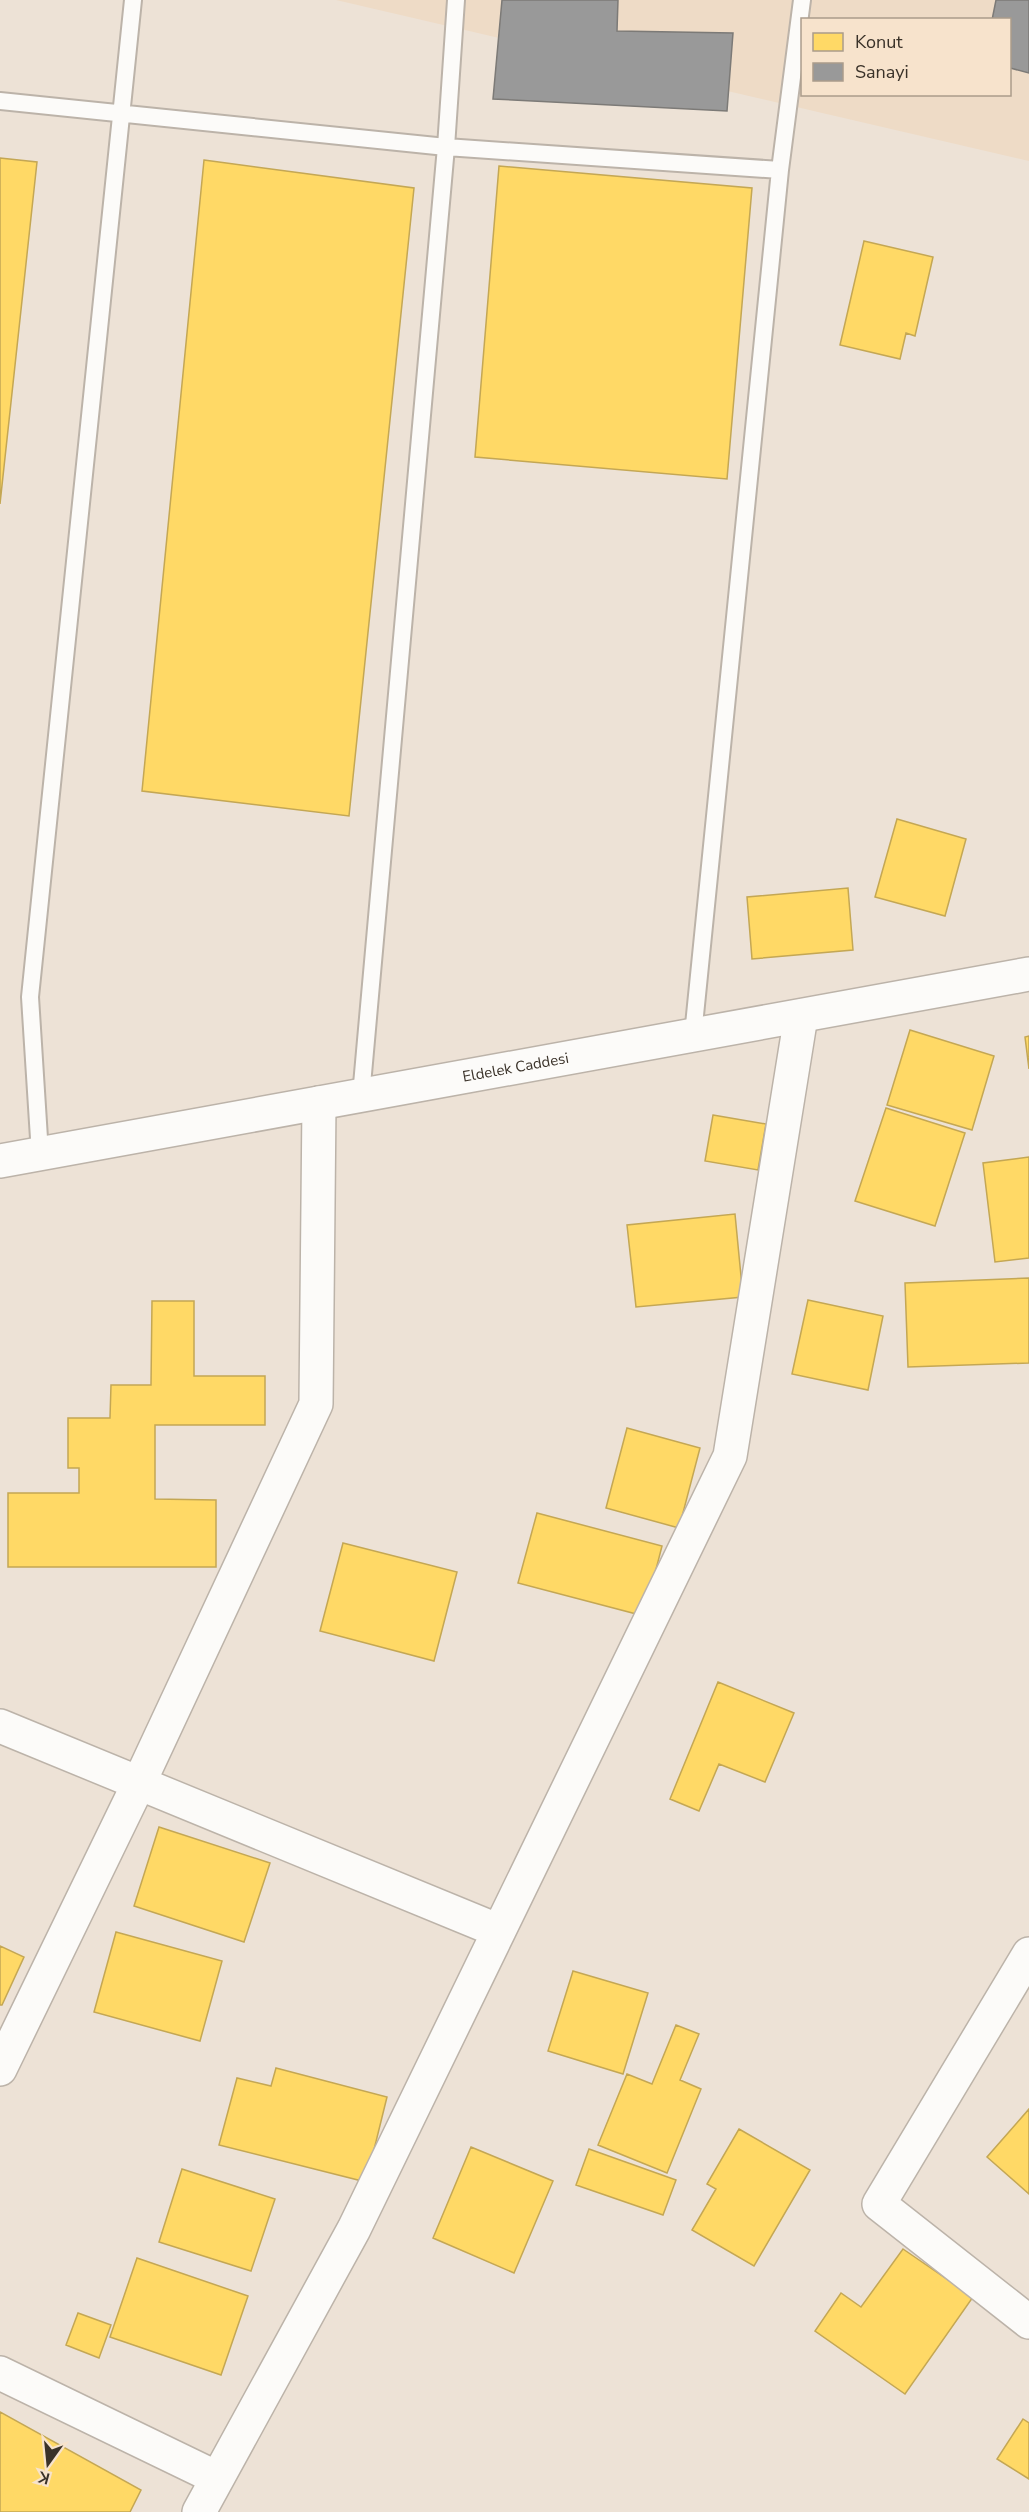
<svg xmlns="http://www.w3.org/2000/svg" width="1029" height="2512" font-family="'Nunito Sans',sans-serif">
<rect width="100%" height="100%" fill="#ede2d6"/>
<!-- built -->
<path fill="#eedbc6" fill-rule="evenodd" d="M 336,0 L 1029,0 L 1029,161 ZM 802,20 L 1010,20 L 1010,94 L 802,94 Z"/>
<!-- homes -->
<path fill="#ffd966" stroke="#c4a754" stroke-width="1.5" d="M 0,158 L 37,162 L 0,504 Z
M 204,160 L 414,188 L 349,816 L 142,791 Z
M 499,166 L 752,188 L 727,479 L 475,457 Z
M 864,241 L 933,257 L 915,336 L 906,333 L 900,359 L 840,345 Z
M 897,819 L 966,839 L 945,916 L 875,897 Z
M 848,888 L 853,950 L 752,959 L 747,897 Z
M 910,1030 L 994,1056 L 972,1130 L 887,1105 Z
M 1029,1036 L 1029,1069 L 1025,1037 Z
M 886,1108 L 965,1133 L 935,1226 L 855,1201 Z
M 713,1115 L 766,1124 L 758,1170 L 705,1161 Z
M 1029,1157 L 1029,1258 L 995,1262 L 983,1163 Z
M 735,1214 L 743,1297 L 636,1307 L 627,1225 Z
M 1029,1278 L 1029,1363 L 908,1367 L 905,1283 Z
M 808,1300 L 883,1316 L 868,1390 L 792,1374 Z
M 152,1301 L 194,1301 L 194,1376 L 265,1376 L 265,1425 L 155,1425 L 155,1499 L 216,1500 L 216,1567 L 8,1567 L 8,1493 L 79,1493 L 79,1468 L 68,1468 L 68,1418 L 110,1418 L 111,1385 L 151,1385 Z
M 627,1428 L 700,1448 L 679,1528 L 606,1508 Z
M 537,1513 L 662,1546 L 644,1616 L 518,1583 Z
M 343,1543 L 457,1572 L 434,1661 L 320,1631 Z
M 718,1682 L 794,1713 L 765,1782 L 719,1764 L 699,1811 L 670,1799 Z
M 159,1827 L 270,1863 L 244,1942 L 134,1906 Z
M 116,1932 L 222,1961 L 200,2041 L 94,2012 Z
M 0,1946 L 24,1957 L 2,2005 L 0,2005 Z
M 573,1971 L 648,1993 L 623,2074 L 548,2051 Z
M 676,2025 L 699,2034 L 680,2080 L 701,2089 L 667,2173 L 598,2145 L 627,2074 L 652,2084 Z
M 276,2068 L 387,2097 L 366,2182 L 219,2145 L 237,2078 L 271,2086 Z
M 1029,2109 L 1029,2194 L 987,2157 Z
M 739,2129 L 810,2170 L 754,2266 L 692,2230 L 716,2189 L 707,2184 Z
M 471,2147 L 553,2181 L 514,2273 L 433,2238 Z
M 589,2149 L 676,2180 L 663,2215 L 576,2185 Z
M 182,2169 L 275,2199 L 251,2271 L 159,2242 Z
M 903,2249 L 973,2297 L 905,2394 L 815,2331 L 841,2293 L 861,2307 Z
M 137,2258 L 248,2296 L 221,2375 L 110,2337 Z
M 78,2313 L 111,2325 L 99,2358 L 66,2345 Z
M 0,2412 L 141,2490 L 130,2512 L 0,2512 Z
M 1023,2419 L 1029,2423 L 1029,2479 L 997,2459 Z"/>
<!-- industry -->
<path fill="#999" stroke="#7c7a77" stroke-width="1.5" d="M 502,0 L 618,0 L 617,31 L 733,33 L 727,111 L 493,99 Z
M 996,0 L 1029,0 L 1029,73 L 1010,68 L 1010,20 L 992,20 Z"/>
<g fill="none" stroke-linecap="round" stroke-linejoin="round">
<!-- lane casing -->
<g stroke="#bcb3a9" stroke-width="20">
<path id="lane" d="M 0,101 L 446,147 L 780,170 L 693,1035
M 780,170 L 802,0
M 361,1096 L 446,147 L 456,0
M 40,1154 L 30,997 L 133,0"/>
</g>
<!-- street casing -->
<g stroke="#bcb3a9" stroke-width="36">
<path id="street" d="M 0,1726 L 499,1931
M 1029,1954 L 879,2204 L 1029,2322
M 0,2069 L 139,1783 L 316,1404 L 319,1103
M 0,2373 L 217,2478
M 199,2512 L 354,2229 L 730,1456 L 801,1016"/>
</g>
<!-- secondary casing -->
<g stroke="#bcb3a9" stroke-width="36">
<g id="secondary">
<path id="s1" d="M 0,1161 L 1029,974"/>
</g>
</g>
<!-- lane -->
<use href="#lane" stroke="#fcfbf9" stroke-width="16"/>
<!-- street -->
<use href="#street" stroke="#fcfbf9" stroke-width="33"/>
<!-- secondary -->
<use href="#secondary" stroke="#fcfbf9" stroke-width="33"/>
</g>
<g text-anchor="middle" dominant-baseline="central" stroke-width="6" stroke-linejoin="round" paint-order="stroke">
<!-- street labels -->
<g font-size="15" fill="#3a3229" stroke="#f7e3cc">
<text stroke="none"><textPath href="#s1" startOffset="524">Eldelek Caddesi</textPath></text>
</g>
</g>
<!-- legend -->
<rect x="801" y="18" width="210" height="78" fill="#f7e3cc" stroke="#ab9c8b" stroke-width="1.5"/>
<rect x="813" y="33" width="30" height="18" fill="#ffd966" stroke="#ab9c8b" stroke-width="1.5"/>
<text x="855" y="48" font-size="18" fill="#3a3229">Konut</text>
<rect x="813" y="63" width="30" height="18" fill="#999999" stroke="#ab9c8b" stroke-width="1.5"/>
<text x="855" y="78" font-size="18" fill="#3a3229">Sanayi</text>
<!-- north arrow -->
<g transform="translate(48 2464) rotate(195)" stroke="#f7e3cc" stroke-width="4.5" paint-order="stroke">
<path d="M0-4.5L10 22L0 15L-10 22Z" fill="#3a3229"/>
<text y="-9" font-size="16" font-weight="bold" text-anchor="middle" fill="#3a3229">K</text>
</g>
</svg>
